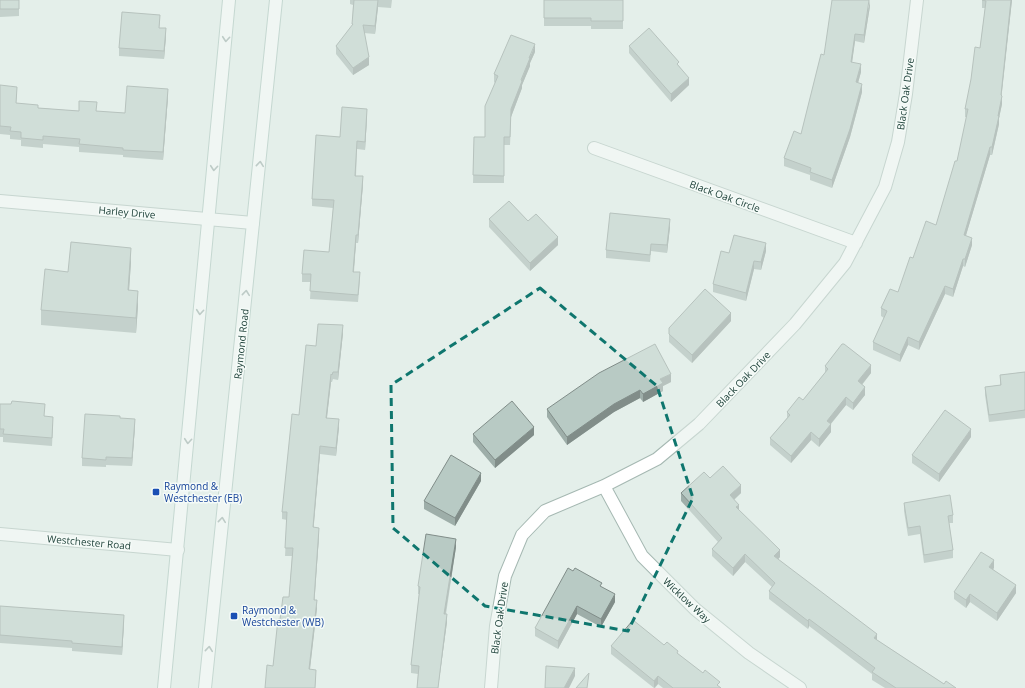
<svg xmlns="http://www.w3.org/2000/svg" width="1025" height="688" font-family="'Open Sans',sans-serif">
<rect width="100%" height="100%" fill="#e4efea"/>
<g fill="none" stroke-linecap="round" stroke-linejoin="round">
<!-- street casing -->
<g stroke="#a5b8b2" stroke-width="14">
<path id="street" d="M 594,148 L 856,243
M 0,201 L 253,223
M 604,486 L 642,556 L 695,609 L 749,653 L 800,688
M 0,534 L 178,550
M 491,688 L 496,626 L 505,576 L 522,535 L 545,511 L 604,486 L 657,459 L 699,424 L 795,324 L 845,263 L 885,187 L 898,142 L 906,94 L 917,0"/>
</g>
<!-- secondary casing -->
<g stroke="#a0bcb4" stroke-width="14">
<path id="secondary" d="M 164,688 L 229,0
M 205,688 L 276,0"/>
</g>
<!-- street -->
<use href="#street" stroke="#fff" stroke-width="12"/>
<!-- secondary -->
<use href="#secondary" stroke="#fff" stroke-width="12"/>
</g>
<!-- wall -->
<path fill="#9eaea9" d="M 0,0 L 19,0 L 19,16 L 0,17 Z
M 350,0 L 392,0 L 391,8 L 378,7 L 375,34 L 364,33 L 369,65 L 353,75 L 336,54 L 336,46 L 352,27 L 353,5 L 350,4 Z
M 544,0 L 623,0 L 623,29 L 591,29 L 591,26 L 544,26 Z
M 982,0 L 1012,0 L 1001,96 L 1002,104 L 999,118 L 999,124 L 992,155 L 990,155 L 966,235 L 972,245 L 965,267 L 963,266 L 953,297 L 945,294 L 919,350 L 908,345 L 900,362 L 873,350 L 873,342 L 884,318 L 881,316 L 881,308 L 898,292 L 913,258 L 936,225 L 957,161 L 967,117 L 965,117 L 965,109 L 980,48 L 985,8 L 982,8 Z
M 870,6 L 864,43 L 855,41 L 852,62 L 861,72 L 858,83 L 862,92 L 850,137 L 832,188 L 810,180 L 810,175 L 784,166 L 784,158 L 801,134 L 824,55 Z
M 160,22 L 159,28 L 166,36 L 164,59 L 119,56 L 119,48 Z
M 629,46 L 679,66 L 689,85 L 671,102 L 629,53 Z
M 535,52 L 530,63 L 530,66 L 522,85 L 522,88 L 511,117 L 510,145 L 504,145 L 504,183 L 473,183 L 474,137 L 485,137 L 495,83 L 494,82 L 494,74 Z
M 0,85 L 17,95 L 16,103 L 38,108 L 79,111 L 125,113 L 168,97 L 163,160 L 123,157 L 123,155 L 79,152 L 79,147 L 43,144 L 43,148 L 21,146 L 21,140 L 10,139 L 10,135 L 0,134 Z
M 367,117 L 365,150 L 357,149 L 356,176 L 363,184 L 358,243 L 356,243 L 354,272 L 360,280 L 358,302 L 310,299 L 311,282 L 302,282 L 302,274 L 329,252 L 333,208 L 312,206 L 312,199 L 340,137 Z
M 489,219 L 528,221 L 558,245 L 530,271 L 489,227 Z
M 670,227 L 667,253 L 651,251 L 650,262 L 606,258 L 606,250 Z
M 766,251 L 761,270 L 754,269 L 746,301 L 713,292 L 713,284 L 729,253 Z
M 131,262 L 129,290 L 138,306 L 136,333 L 41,325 L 41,310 L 68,272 Z
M 731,321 L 692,363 L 669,342 L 669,328 Z
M 343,333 L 338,380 L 333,379 L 332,382 L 331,382 L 327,418 L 339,427 L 336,456 L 320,454 L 313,528 L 319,536 L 314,600 L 317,608 L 310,669 L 316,678 L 315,688 L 265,688 L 273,666 L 280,619 L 289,597 L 292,556 L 285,556 L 287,520 L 282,519 L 282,512 L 299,415 L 316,346 Z
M 825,366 L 871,373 L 862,385 L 865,395 L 853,410 L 846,405 L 831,424 L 831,432 L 819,447 L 811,440 L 791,463 L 770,445 L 770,438 L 787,418 L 787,412 L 803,400 L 825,373 Z
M 1025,372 L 1025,418 L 989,422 L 985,395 L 985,387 L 1000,385 L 1000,375 Z
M 671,382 L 663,386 L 663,391 L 643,402 L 640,398 L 614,412 L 567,445 L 547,417 L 547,409 Z
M 0,404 L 44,416 L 53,425 L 52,446 L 3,442 L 3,437 L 0,437 Z
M 120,418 L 135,426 L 132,466 L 106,465 L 106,467 L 82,466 L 82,458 Z
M 473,434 L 534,435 L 495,468 L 473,442 Z
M 971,437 L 939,482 L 912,463 L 912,455 Z
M 710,478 L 741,493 L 734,500 L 739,510 L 780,557 L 778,559 L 877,640 L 944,684 L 956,688 L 885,688 L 872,680 L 872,674 L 809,626 L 808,629 L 769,599 L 769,591 L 772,587 L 745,562 L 733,576 L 712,556 L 712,549 L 718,542 L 681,501 L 681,493 Z
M 481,481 L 455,526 L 424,509 L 424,501 Z
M 904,503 L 953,515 L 953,523 L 949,523 L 953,550 L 953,558 L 924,563 L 920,534 L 908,536 L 904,511 Z
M 456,547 L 446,614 L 447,622 L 438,688 L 417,688 L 418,674 L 411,673 L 411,665 L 419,594 L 418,594 L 418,586 Z
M 994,568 L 993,569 L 1016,593 L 997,621 L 970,602 L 966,608 L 954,599 L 954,592 Z
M 602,587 L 615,602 L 601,627 L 577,614 L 558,649 L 535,636 L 535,628 Z
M 0,611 L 124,623 L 122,655 L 72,651 L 72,648 L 0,643 Z
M 664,645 L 678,654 L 721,688 L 663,688 L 658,684 L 655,688 L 654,688 L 611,654 L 611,646 Z"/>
<!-- shaded-wall -->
<path fill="#818d89" d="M 378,0 L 378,7 L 375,34 L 375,26 Z
M 870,0 L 870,6 L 864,43 L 864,35 Z
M 1011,0 L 1012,0 L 1001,101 L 1002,96 L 1002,104 L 999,118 L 999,124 L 992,155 L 992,147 L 1001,95 Z
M 166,28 L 166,36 L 164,59 L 164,51 Z
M 855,34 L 855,41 L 851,70 L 851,62 Z
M 535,44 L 535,52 L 530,63 L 530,66 L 522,85 L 522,88 L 511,117 L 510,145 L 511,109 Z
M 369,57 L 369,65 L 353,75 L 353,68 Z
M 861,64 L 861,72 L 856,90 L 856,82 Z
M 689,78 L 689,85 L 671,102 L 671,94 Z
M 862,84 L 862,92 L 850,137 L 832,188 L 832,180 Z
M 168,89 L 168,97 L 163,160 L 163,152 Z
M 367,109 L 367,117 L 365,150 L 365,142 Z
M 990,147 L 990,155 L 964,242 L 964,235 Z
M 363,176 L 363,184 L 358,243 L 358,235 Z
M 670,219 L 670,227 L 667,253 L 667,245 Z
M 356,235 L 356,243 L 353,279 L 353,272 Z
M 558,237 L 558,245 L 530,271 L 530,263 Z
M 972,238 L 972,245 L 965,267 L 965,259 Z
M 766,243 L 766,251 L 761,270 L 761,262 Z
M 131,248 L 131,262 L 128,305 L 128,290 Z
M 963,259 L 963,266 L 953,297 L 953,289 Z
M 754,261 L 754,269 L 746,301 L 746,293 Z
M 945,286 L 945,294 L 919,350 L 919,342 Z
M 138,291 L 138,306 L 136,333 L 136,318 Z
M 731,313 L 731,321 L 692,363 L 692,355 Z
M 343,325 L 343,333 L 338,380 L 338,372 Z
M 908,337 L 908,345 L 900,362 L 900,355 Z
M 871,365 L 871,373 L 858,389 L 858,381 Z
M 331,374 L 331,382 L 326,425 L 326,418 Z
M 671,374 L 671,382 L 663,386 L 663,391 L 643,402 L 643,394 L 660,379 Z
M 865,387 L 865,395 L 853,410 L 853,403 Z
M 640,390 L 640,398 L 614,412 L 567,445 L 567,437 L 614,404 Z
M 846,397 L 846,405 L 828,427 L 831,424 L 831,432 L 819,447 L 819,439 L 827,421 Z
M 135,419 L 135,426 L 132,466 L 132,458 Z
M 339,419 L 339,427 L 336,456 L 336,448 Z
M 534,427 L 534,435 L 495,468 L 495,460 Z
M 971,429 L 971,437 L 939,482 L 939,474 Z
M 811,432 L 811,440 L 791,463 L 791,456 Z
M 320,446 L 320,454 L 313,535 L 313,527 Z
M 481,473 L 481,481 L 455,526 L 455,518 Z
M 741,485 L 741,493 L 730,503 L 730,495 Z
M 739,505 L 739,512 L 736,507 Z
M 319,528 L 319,536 L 314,608 L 314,600 Z
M 456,539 L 456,547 L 444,622 L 444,614 Z
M 780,550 L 780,557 L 774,564 L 774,556 Z
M 745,554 L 745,562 L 733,576 L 733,568 Z
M 994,560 L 994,568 L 989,575 L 989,567 Z
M 1016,585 L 1016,593 L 997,621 L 997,613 Z
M 615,594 L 615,602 L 601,627 L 601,619 Z
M 970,594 L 970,602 L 966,608 L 966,600 Z
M 317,600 L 317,608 L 309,677 L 309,669 Z
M 577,606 L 577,614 L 558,649 L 558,641 Z
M 447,614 L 447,622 L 438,688 Z
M 124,615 L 124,623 L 122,655 L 122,647 Z
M 809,619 L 809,626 L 808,629 L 808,621 Z
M 877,634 L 877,641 L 874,638 Z
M 575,668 L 575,676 L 569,688 L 564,688 Z
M 658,676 L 658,684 L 654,688 L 654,681 Z"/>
<!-- building -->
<path fill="#b8cac4" stroke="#818d89" d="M 0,0 L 19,0 L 19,9 L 0,9 Z
M 354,0 L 378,0 L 375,26 L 363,25 L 369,57 L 353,68 L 336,46 L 353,24 L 352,24 Z
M 544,0 L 623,0 L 623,21 L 591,21 L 591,18 L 544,18 Z
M 832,0 L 869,0 L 864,35 L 855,34 L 851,62 L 861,64 L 856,82 L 862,84 L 850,129 L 832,180 L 810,172 L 811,168 L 784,158 L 794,131 L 801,134 L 821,54 L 824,55 Z
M 982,0 L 1011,0 L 1001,95 L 1002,96 L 998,116 L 999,116 L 992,147 L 990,147 L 964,235 L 972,238 L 965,259 L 963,259 L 953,289 L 945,286 L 919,342 L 908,337 L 900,355 L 873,342 L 887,311 L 881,308 L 890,289 L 898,292 L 910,257 L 913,258 L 926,221 L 936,225 L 955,161 L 957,161 L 968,109 L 965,109 L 971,79 L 975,47 L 980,48 L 986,1 Z
M 122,12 L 160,15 L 159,28 L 166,28 L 164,51 L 119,48 Z
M 649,28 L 679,62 L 677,64 L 689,78 L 671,94 L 629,46 Z
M 511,35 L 535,44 L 529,58 L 530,58 L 521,80 L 522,81 L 511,109 L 510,137 L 504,137 L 504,176 L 473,175 L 474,137 L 485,137 L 485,106 L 498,76 L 494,74 Z
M 0,85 L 17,87 L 16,103 L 38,105 L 38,108 L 79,111 L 79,101 L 97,102 L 96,111 L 125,113 L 127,86 L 168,89 L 163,152 L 123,150 L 123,148 L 79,144 L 80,139 L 43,136 L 43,140 L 21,138 L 21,132 L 10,131 L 11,127 L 0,126 Z
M 342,107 L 367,109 L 365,142 L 357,141 L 355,176 L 363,176 L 358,235 L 356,235 L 353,272 L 360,272 L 358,295 L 310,291 L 311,274 L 302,274 L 304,250 L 329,252 L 334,200 L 312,199 L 316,135 L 340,137 Z
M 509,201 L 528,221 L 536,214 L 558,237 L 530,263 L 489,219 Z
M 610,213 L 670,219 L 667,245 L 651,244 L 650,255 L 606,250 Z
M 734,235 L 766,243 L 761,262 L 754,261 L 746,293 L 713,284 L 721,251 L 729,253 Z
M 71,242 L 131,248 L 128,290 L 138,291 L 136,318 L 41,310 L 45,269 L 68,272 Z
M 705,289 L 731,313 L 692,355 L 669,334 L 669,328 Z
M 318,324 L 343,325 L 338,372 L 333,372 L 332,375 L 331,374 L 326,418 L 339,419 L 336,448 L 320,446 L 313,527 L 319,528 L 314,600 L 317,600 L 309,669 L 316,670 L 315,688 L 265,688 L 267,665 L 273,666 L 278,619 L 280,619 L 283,597 L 289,597 L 293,548 L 285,548 L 287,512 L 282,512 L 292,414 L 299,415 L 306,345 L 316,346 Z
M 655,344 L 671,374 L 660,379 L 663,383 L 643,394 L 640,390 L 614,404 L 567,437 L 547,409 L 599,373 Z
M 842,344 L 844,344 L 871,365 L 858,381 L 865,387 L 853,403 L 846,397 L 827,421 L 831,424 L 819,439 L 811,432 L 791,456 L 770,438 L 790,415 L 787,412 L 799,397 L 803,400 L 828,369 L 825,366 Z
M 1025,372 L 1025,410 L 989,415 L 985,387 L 1001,385 L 1000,375 Z
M 12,401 L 45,404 L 44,416 L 53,417 L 52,438 L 3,434 L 4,429 L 0,429 L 0,404 L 11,404 Z
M 512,401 L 534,427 L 495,460 L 473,434 Z
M 945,410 L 971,429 L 939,474 L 912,455 Z
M 85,414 L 120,416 L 120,418 L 135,419 L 132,458 L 106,457 L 106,460 L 82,458 Z
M 451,455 L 481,473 L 455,518 L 424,501 Z
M 723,466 L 741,485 L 730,495 L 739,505 L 736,507 L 780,550 L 774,556 L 877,634 L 874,638 L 944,684 L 946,681 L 956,688 L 896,688 L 872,672 L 875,668 L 809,619 L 808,621 L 769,591 L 775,583 L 745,554 L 733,568 L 712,549 L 722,538 L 681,493 L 704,472 L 710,478 Z
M 950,495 L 953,515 L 948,516 L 953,550 L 924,555 L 920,526 L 908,528 L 904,503 Z
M 426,534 L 456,539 L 444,614 L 447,614 L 438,688 L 417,688 L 419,666 L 411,665 L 420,587 L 418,586 Z
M 981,552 L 994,560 L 989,567 L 1016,585 L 997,613 L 970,594 L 966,600 L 954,592 Z
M 568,568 L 573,571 L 575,568 L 602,583 L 600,586 L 615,594 L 601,619 L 577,606 L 558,641 L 535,628 Z
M 0,606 L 124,615 L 122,647 L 72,643 L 72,641 L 0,635 Z
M 633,620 L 664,645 L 667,642 L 678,651 L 677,653 L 703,673 L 705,670 L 720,682 L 717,685 L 721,688 L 673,688 L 658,676 L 654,681 L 611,646 Z
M 546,666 L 575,668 L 564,688 L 545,688 Z
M 589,673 L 587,688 L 576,688 Z"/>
<!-- one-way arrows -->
<defs><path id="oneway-chevron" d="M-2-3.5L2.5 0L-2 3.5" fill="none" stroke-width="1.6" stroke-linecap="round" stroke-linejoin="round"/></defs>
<g stroke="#90a19d">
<use href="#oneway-chevron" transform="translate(226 39) rotate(95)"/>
<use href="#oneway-chevron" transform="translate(260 164) rotate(-84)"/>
<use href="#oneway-chevron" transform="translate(214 168) rotate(95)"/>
<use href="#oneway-chevron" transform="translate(246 293) rotate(-84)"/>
<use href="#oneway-chevron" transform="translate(200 312) rotate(95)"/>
<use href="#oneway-chevron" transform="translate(188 441) rotate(95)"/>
<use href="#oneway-chevron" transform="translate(222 520) rotate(-84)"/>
<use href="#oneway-chevron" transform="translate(209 649) rotate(-84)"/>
</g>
<!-- marked area -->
<path d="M0 0H1025V688H0ZM 540,288 L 657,386 L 693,498 L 628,631 L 485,606 L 393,528 L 391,385 Z" fill="#e4efea" fill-opacity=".55" fill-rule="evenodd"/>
<path fill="none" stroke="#0f766e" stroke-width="3" stroke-dasharray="8 5" stroke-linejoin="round" d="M 540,288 L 657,386 L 693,498 L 628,631 L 485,606 L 393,528 L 391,385 Z"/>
<!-- markers -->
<g fill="#1a4fb4" stroke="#f5fbf8" stroke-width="1.5">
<rect x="152" y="488" width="8" height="8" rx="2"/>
<rect x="230" y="612" width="8" height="8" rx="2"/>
</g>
<g text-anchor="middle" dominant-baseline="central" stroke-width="3" stroke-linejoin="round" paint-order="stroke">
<!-- street labels -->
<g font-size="10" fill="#20433b" stroke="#f5fbf8">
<text transform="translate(905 94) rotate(-82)">Black Oak Drive</text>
<text transform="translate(725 196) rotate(20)">Black Oak Circle</text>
<text transform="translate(127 212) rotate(5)">Harley Drive</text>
<text transform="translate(241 344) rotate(-84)">Raymond Road</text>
<text transform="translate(743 379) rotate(-46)">Black Oak Drive</text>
<text transform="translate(89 542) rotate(5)">Westchester Road</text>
<text transform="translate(687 600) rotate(43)">Wicklow Way</text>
<text transform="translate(499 618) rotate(-82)">Black Oak Drive</text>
</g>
<!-- transit labels -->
<g font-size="10" fill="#164399" stroke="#f5fbf8" text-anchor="start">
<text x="164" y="486">Raymond &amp;<tspan x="164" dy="12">Westchester (EB)</tspan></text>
<text x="242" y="610">Raymond &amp;<tspan x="242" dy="12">Westchester (WB)</tspan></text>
</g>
</g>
</svg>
